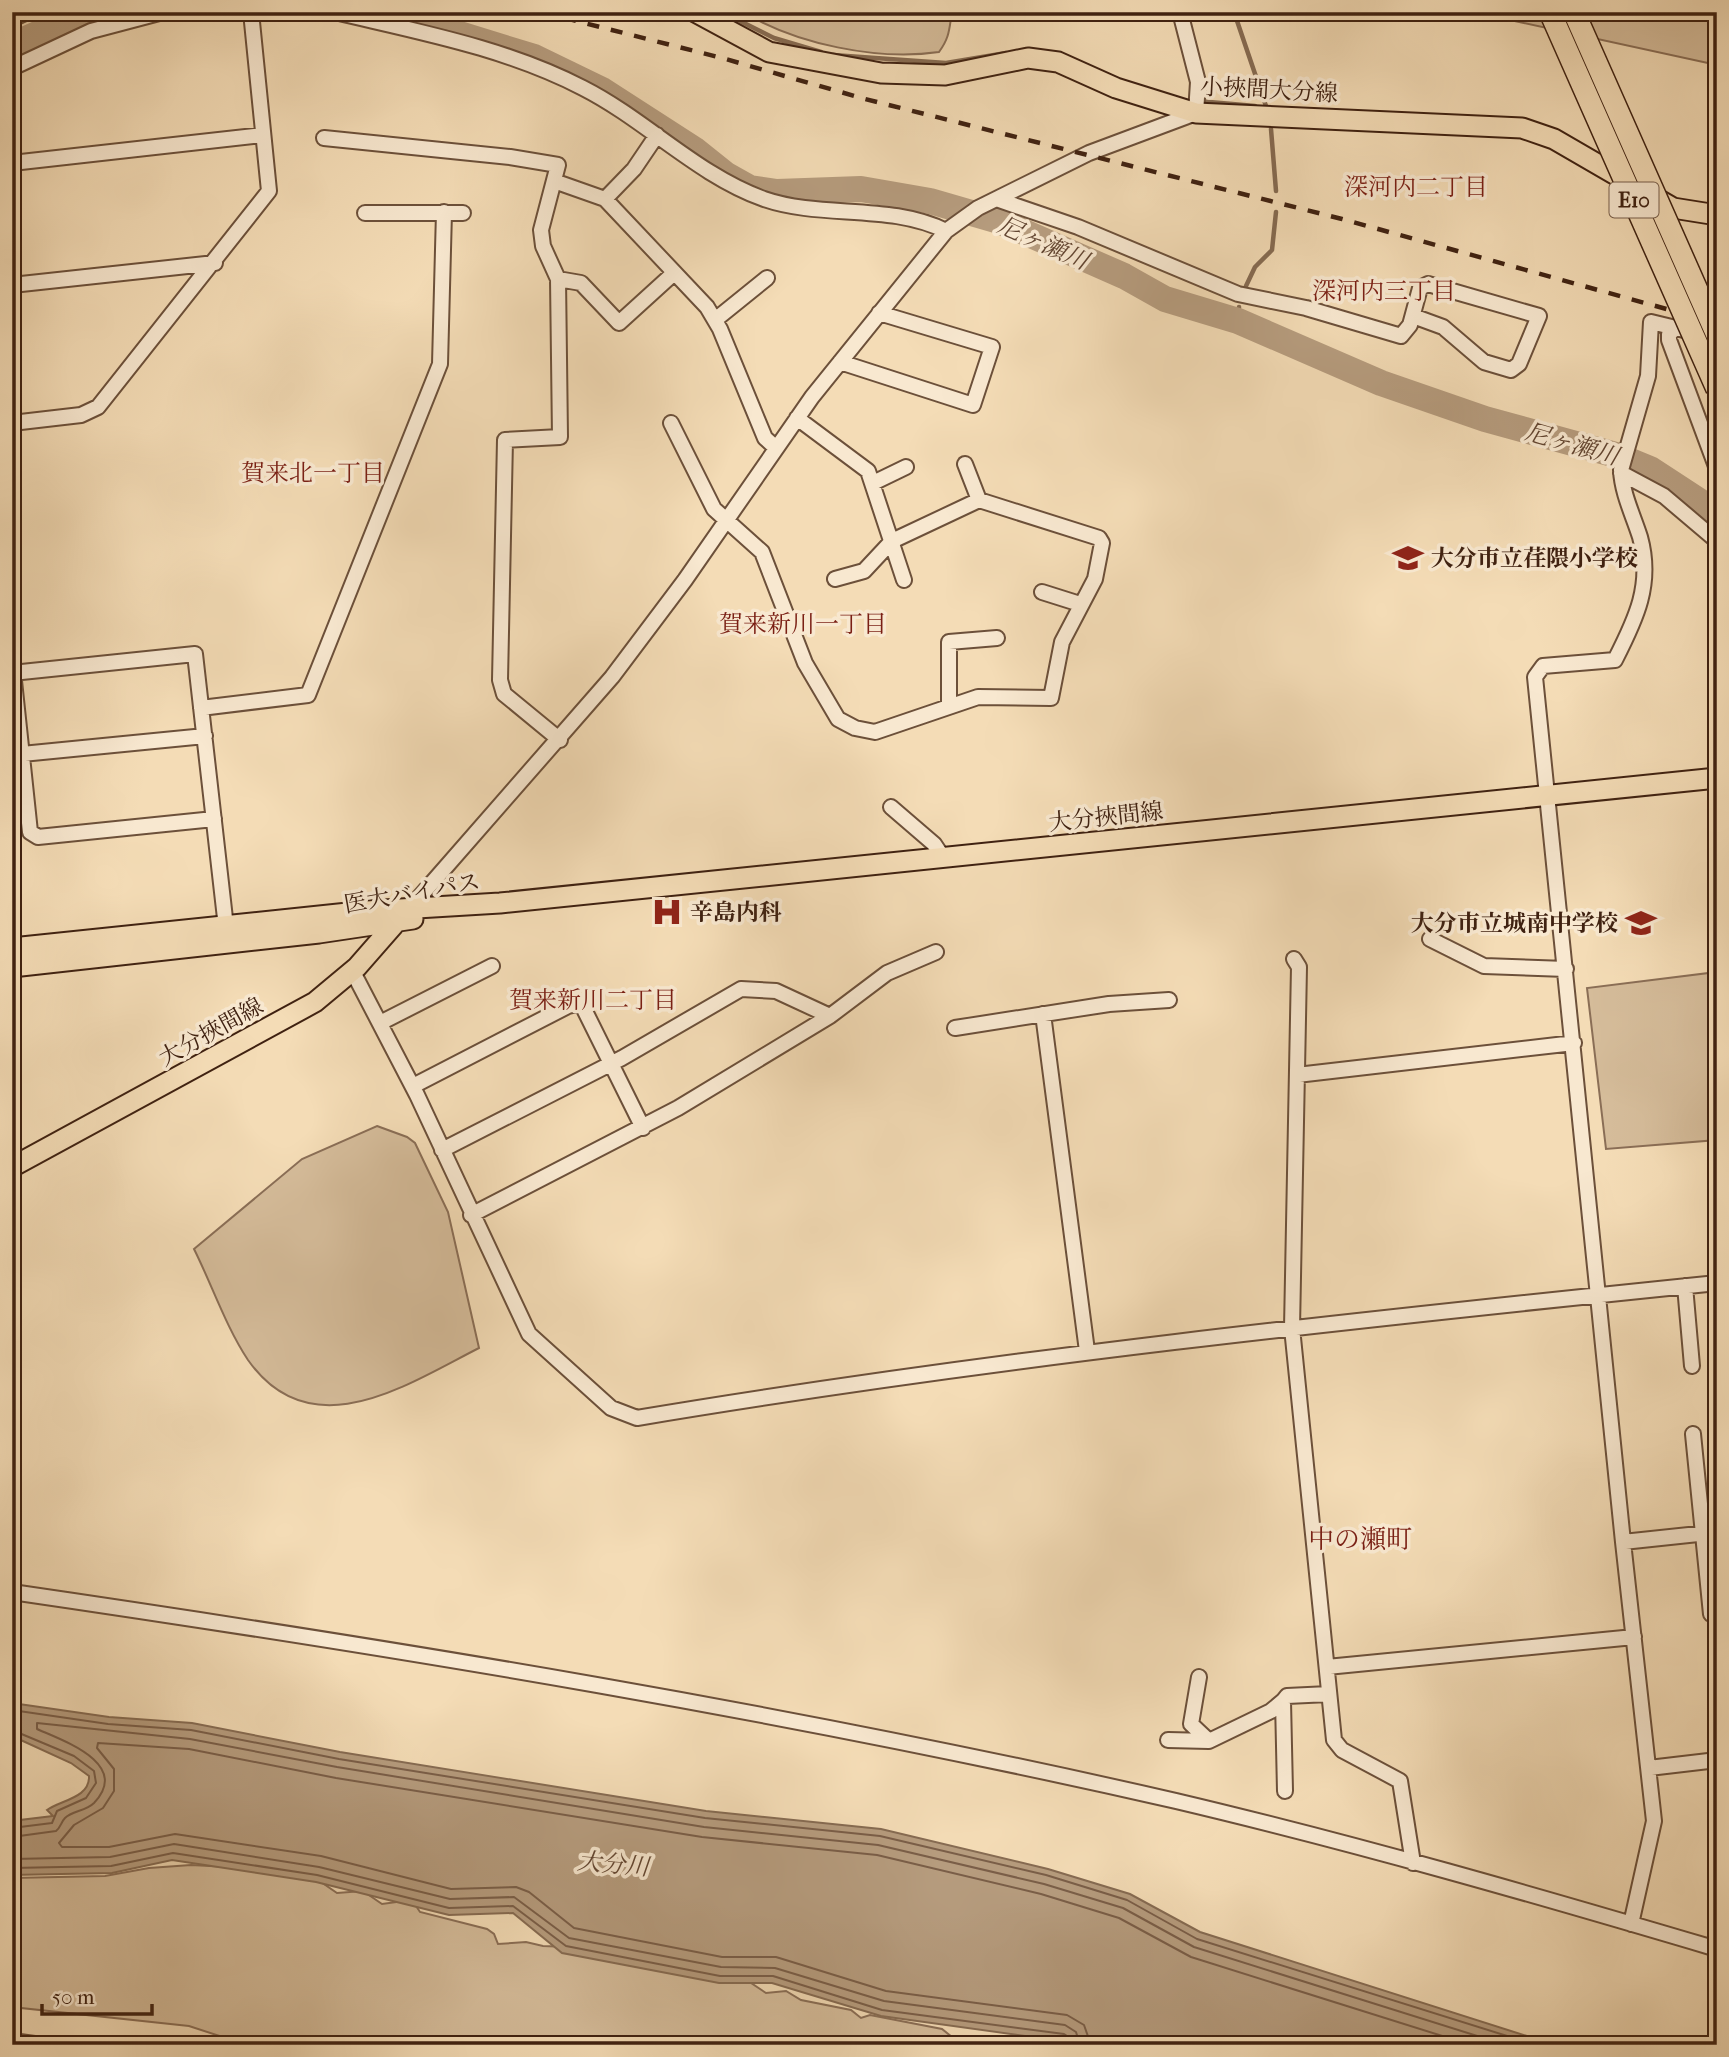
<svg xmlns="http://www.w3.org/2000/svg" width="1729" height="2057" font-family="'IM FELL French Canon','Noto Serif JP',serif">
<rect width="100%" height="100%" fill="#f4dcb6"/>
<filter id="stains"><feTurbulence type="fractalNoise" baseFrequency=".00286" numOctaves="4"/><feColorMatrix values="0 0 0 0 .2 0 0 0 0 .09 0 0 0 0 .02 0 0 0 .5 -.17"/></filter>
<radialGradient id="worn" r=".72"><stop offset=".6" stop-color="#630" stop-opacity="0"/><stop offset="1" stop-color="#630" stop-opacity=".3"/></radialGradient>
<!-- green -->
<path fill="#d5bc9a" stroke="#8a6e56" stroke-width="2" d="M 743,12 L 952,12 C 949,29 950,37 939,52 C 877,61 796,44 743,12 Z
M 1473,12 L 1717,12 L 1717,65 Z
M 1717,972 L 1717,1140 L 1606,1149 L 1587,988 Z
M 377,1126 L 407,1137 L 415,1143 L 448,1212 L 479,1348 C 408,1384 311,1450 248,1360 C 226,1327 212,1285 194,1249 L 302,1159 Z
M 191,1865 L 229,1867 L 318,1880 L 337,1893 L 363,1891 L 382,1904 L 404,1901 L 414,1903 L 420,1912 L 487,1929 L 494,1934 L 498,1944 L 526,1942 L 543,1946 L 595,1948 L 748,1981 L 766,1993 L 786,1991 L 801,2000 L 851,2010 L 861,2018 L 870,2015 L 942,2029 L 962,2045 L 247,2045 L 189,2026 L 12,2007 L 12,1878 L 105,1876 L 149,1868 Z"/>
<!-- water -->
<path fill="#b69c7e" stroke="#866b52" stroke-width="2" d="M 12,1703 L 109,1717 L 192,1723 L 340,1752 L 706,1811 L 881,1829 L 1048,1869 L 1130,1894 L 1200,1932 L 1555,2045 L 1071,2045 L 1062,2041 L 881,2016 L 772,1983 L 719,1983 L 562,1953 L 513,1913 L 449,1915 L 316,1882 L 172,1860 L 112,1873 L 12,1875 L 12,1821 L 53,1816 L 47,1810 C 61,1800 90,1798 89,1776 L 71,1763 L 12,1736 Z"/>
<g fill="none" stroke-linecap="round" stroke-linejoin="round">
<!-- shore -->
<path stroke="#7a5e48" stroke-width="2" d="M 12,1710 L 108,1724 L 191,1730 L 339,1759 L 705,1818 L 880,1836 L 1046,1875 L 1127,1900 L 1197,1939 L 1536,2045
M 12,1730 L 74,1756 L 94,1771 L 96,1783 L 86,1798 L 57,1811 L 52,1823 L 12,1828
M 12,1837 L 56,1831 C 61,1827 61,1822 65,1818 C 72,1811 86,1811 94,1803 C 131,1764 64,1741 37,1729 L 37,1723 L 190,1739 L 337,1767 L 704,1827 L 878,1845 L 1044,1884 L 1123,1908 L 1194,1947 L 1506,2045
M 12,1859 L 110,1857 L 174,1844 L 319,1867 L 450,1899 L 514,1897 L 569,1938 L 721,1967 L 775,1968 L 884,2001 L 1065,2025 L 1076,2032 L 1080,2045
M 12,1868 L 111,1866 L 173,1853 L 317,1875 L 449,1908 L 513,1906 L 566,1946 L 720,1976 L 773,1976 L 882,2010 L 1064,2034 L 1070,2038 L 1072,2045
M 1091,2045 L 1084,2025 L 1067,2015 L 886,1991 L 776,1957 L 722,1957 L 574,1928 L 529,1892 L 516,1887 L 451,1889 L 321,1856 L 175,1834 L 109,1847 L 62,1847 L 59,1843 L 74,1825 L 103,1808 L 114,1791 L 114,1769 L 97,1748 L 98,1743 L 189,1749 L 336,1778 L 702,1837 L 877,1855 L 1041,1894 L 1119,1918 L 1191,1957 L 1471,2045"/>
<!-- stream -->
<path stroke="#866b52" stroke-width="4.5" d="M 722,12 L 774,38 L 821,52
M 1234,12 L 1267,109
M 833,55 L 946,63 L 1006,53
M 1198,101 L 1255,106
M 1271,129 L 1276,191
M 1246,286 L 1255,267 L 1272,250 L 1276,212
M 1238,321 L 1239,307"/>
<!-- river -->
<path stroke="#b69c7e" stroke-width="26" d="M 364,12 L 456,33 L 534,57 L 602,90 L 695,150 L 725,174 L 750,188 L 777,192 L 861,189 L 930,201 L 999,221 L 1124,276 L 1165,299 L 1238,321 L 1381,383 L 1485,419 L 1616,455 L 1650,469 L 1699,501 L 1717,517
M 12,45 L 86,12"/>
<!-- minor casing -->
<g stroke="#6c503a" stroke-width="18">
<path id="minor" d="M 335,12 C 419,32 506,48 583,88 C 646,120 697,175 764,199 C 822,219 890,203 946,231
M 12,19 L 27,12
M 12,68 L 91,31 L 163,12
M 324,138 L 510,157 L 558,165 L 541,230 L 543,246 L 558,279 L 560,437 L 505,440 L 500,680 L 504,694 L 560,740
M 12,163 L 263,135
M 554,181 L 605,199 L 707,307 L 720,329 L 765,438 L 776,448
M 605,199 L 634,169 L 657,135
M 996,199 L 1078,227 L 1238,294 L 1306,308 L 1401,336 L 1410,325 L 1420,288 L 1428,284 L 1539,316 L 1519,364 L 1511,370 L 1484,362 L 1443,327 L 1413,316
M 365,213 L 463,213
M 558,279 L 581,283 L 619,323 L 674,273
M 12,285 L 215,263
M 715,320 L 767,278
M 1677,327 L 1669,334 L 1669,340 L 1717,469
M 840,362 L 973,405 L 992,347 L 879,313
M 797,418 L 868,471 L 904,580
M 12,423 L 81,415 L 98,407 L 269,191 L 251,12
M 671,423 L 714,509 L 762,552 L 805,663 L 838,719 L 855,728 L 875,732 L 978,697 L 1051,698 L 1062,642 L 1095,579 L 1102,543 L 1099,538 L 979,500 L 892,541 L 864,571 L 835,579
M 965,464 L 979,500
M 1621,473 L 1664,496 L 1717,541
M 873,483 L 906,467
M 1042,592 L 1080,604
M 12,662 L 30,832 L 38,837 L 214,819
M 12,673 L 195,654 L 227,936
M 949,706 L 949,642 L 997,638
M 201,708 L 308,695 L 440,364 L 444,212
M 22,754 L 205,736
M 891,807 L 934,844 L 944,859
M 410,908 L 612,677 L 685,580 L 812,397 L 946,231 L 978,208 L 1089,153 L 1196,113 L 1198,82 L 1180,12
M 1430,939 L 1484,966 L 1566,969
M 1294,959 L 1299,967 L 1292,1328 L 1334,1740 L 1342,1750 L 1400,1781 L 1413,1863
M 353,972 L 417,1095 L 529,1334 L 611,1408 L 637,1418 C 995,1358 1356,1320 1717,1283
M 1043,1014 L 1087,1351
M 380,1023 L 492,966
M 955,1028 L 1109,1004 L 1169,1000
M 1297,1075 L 1574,1043
M 413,1086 L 568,1006 L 581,1003 L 643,1128
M 442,1150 L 622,1058 L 741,989 L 776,991 L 830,1016
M 471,1215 L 678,1108 L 830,1016 L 887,973 L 936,952
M 1685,1286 L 1692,1366
M 1693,1434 L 1711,1614
M 1623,1542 L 1717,1532
M 12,1592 C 402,1649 792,1713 1176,1801 C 1358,1844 1538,1896 1717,1949
M 1327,1667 L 1634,1637
M 1199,1677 L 1191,1724 L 1209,1741
M 1168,1740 L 1209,1741 L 1271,1711 L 1283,1701
M 1649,1768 L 1717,1760
M 1285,1791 L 1283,1701 L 1287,1696 L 1329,1694
M 1631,1924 L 1654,1821 L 1623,1542 L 1535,677 L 1543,666 L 1615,660 C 1636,619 1653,584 1640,537 C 1633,515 1622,493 1621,470 L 1648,376 L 1651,322 L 1717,338
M 12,2041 L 42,2045"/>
</g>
<!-- major casing -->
<g stroke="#3f2111" stroke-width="23">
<path id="major" d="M 695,12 L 769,52 L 881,73 L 945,75 L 1028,58 L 1058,62 L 1116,88 L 1196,113 L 1522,128 L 1554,139 L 1673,208 L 1717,215
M 12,948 L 367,911 L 500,903 L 1717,778
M 12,967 L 319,933 L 413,919
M 12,1167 L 315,1002 L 357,967 L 399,919"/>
</g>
<!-- minor -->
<use href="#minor" stroke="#f8e8d0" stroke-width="14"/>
<!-- major -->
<use href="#major" stroke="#f4dcb6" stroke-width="19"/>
<!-- rail -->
<path stroke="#3f2111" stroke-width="4.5" stroke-dasharray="12 12" stroke-linecap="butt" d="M 541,12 L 722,58 L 865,99 L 1342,219 L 1717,323"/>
<!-- highway-bridge casing -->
<g stroke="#3f2111" stroke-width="24" stroke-linecap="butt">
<path id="highway-bridge" d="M 1550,12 L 1717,389
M 1574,12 L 1717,335"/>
</g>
<!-- highway-bridge -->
<use href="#highway-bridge" stroke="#f4dcb6" stroke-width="21"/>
</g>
<!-- icons -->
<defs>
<g id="school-bare" transform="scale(2.415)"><path d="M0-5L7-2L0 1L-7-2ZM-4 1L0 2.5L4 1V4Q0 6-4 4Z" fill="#8f2418" stroke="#f8e8d0" stroke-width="2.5" paint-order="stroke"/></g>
<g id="hospital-bare" transform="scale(2.415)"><path d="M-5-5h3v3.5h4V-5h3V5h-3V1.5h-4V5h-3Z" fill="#8f2418" stroke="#f8e8d0" stroke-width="2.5" paint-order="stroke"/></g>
</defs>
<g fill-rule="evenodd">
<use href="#school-bare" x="1408" y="558"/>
<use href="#hospital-bare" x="667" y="912"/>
<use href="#school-bare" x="1641" y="923"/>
</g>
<g text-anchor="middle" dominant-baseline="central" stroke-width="7" stroke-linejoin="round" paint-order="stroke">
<!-- shield labels -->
<rect fill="#f8e8d0" stroke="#765d4a" stroke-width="2" x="1609.5" y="182.5" width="49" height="35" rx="5"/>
<g font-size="21" font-weight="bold" fill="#3f2111">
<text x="1634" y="200">E10</text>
</g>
<!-- street labels -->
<g font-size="23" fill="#3f2111" stroke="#f8e8d0">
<text transform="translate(1269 90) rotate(3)">小挾間大分線</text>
<text transform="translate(1106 817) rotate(-6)">大分挾間線</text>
<text transform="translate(412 893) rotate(-10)">医大バイパス</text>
<text transform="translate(211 1032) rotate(-29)">大分挾間線</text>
</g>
<!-- poi labels -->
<g font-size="23" font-weight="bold" fill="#3f2111" stroke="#f8e8d0" text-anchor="start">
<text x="1431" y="558">大分市立荏隈小学校</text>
<text x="690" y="912">辛島内科</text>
<text x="1618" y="923" text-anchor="end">大分市立城南中学校</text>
</g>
<!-- neighbourhood labels -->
<g font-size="24" fill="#7a1f14" stroke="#f8e8d0">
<text x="1416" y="187">深河内二丁目</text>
<text x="1384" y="291">深河内三丁目</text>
<text x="313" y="473">賀来北一丁目</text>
<text x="803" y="624">賀来新川一丁目</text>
<text x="593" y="1000">賀来新川二丁目</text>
</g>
<!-- water labels -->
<g font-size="24" font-style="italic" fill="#634632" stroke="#f8e8d0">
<text transform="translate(1043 243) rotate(24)">尼ヶ瀬川</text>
<text transform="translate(1572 444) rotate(16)">尼ヶ瀬川</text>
<text transform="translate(613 1864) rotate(5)">大分川</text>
</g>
<!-- quarter labels -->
<g font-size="26" fill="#7a1f14" stroke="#f8e8d0">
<text x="1360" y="1539">中の瀬町</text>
</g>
</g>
<!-- margin -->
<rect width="1729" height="2057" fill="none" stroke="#f4dcb6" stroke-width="42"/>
<rect x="14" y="14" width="1701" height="2029" fill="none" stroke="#3f2111" stroke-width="3.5"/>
<rect x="21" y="21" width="1687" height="2015" fill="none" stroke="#3f2111" stroke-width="2"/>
<!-- scale -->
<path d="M42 2004v10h110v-10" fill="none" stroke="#3f2111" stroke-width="3.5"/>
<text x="52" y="2004" font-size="21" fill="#3f2111" stroke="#f8e8d0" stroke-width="5" paint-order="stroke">50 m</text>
<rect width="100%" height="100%" filter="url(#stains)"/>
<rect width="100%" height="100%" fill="url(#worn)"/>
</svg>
